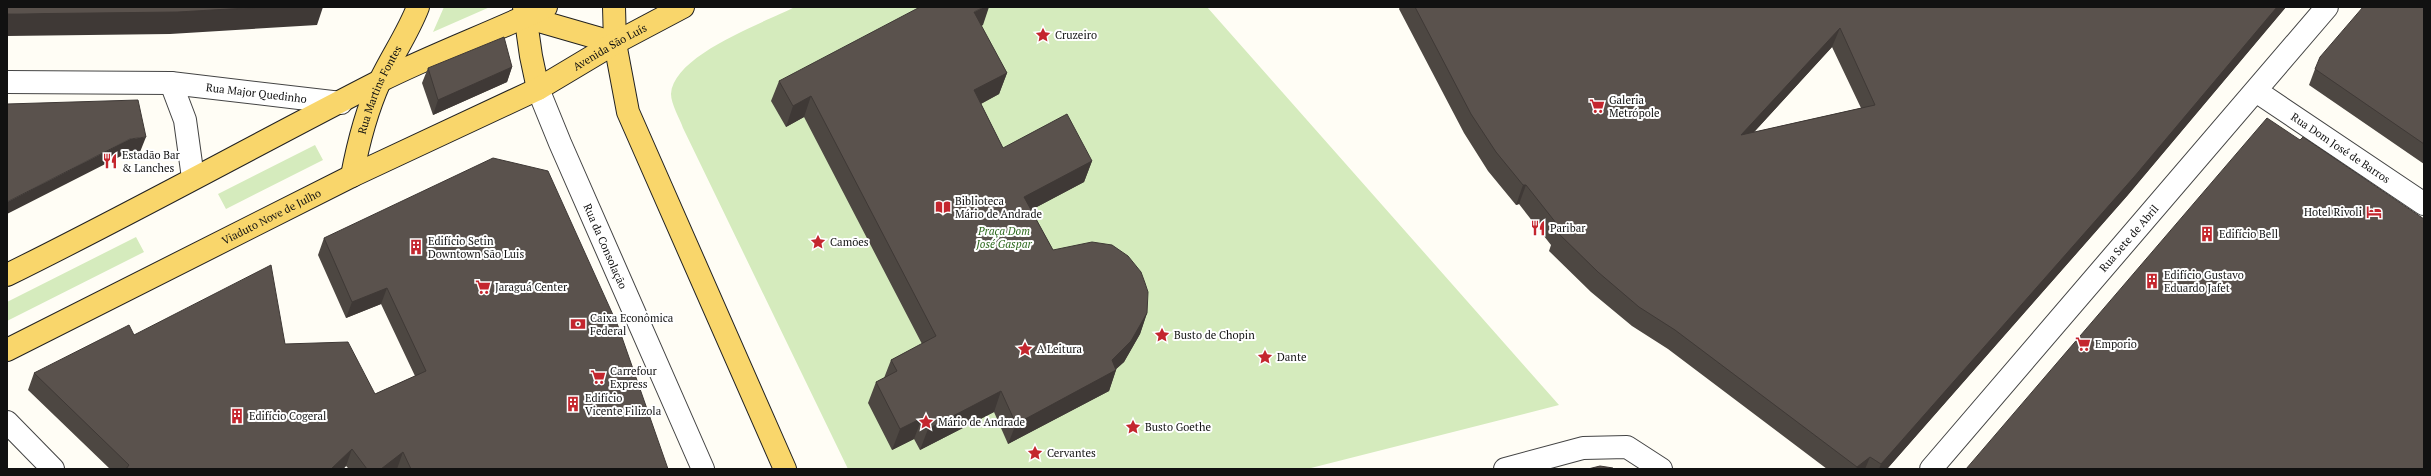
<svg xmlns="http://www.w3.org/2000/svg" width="2431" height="476" font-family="'PT Serif',serif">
<rect width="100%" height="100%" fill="#fffdf5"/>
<!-- green -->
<path fill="#d5ebbd" d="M 444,7 L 490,7 L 433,32 Z
M 795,7 L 1207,7 L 1559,405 L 1307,469 L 848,469 L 683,128 C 680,119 671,104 671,94 C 673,55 763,23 795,7 Z
M 315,145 L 323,160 L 226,209 L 218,194 Z
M 136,237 L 144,252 L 7,321 L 7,302 Z"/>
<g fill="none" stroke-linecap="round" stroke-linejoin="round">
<!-- minor casing -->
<g stroke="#444" stroke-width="24">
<g id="minor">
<path id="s1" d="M 7,82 L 171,83 L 341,103"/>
<path d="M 171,83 L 185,120 L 193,178"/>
<path id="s2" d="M 538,89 L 560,143 L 703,469"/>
<path id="s3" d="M 2256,91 L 2424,204"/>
<path d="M 7,422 L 53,469"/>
<path d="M 1505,469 L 1583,448 L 1627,447 L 1661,469"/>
<path id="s4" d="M 1931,469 L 2327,7"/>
</g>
</g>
<!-- major casing -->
<g stroke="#222" stroke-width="24">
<g id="major">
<path d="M 524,7 L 531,56 L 538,89"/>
<path d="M 614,7 L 615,43 L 628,112 L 785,469"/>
<path d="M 525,17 L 615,43"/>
<path id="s5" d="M 352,176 C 358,144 366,112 380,81 C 392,56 408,33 418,7"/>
<path d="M 7,275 C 133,213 255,145 380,81 C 434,54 491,33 546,7"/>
<path id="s6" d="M 7,350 L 352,176 L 538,89 L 615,43 L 683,7"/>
</g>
</g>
<!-- minor -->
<use href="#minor" stroke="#fff" stroke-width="22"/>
<!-- major -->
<use href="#major" stroke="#f9d66b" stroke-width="22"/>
</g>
<!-- wall -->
<path fill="#4d4742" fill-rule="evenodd" d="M 1400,7 L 2286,7 L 2127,196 L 1887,469 L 1827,469 L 1668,349 L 1632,326 L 1591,292 L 1549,251 L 1551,245 L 1519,204 L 1516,205 L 1488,171 L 1464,133 L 1399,9 ZM 1832,47 L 1861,108 L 1754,132 Z
M 2424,7 L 2424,164 L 2309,85 L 2315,69 Z
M 983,25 L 981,26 L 1007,73 L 999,94 L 981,104 L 1003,148 L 1092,161 L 1084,182 L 1031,210 L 1053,250 L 1147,313 L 1140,334 L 1124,362 L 1116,369 L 1116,370 L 1109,391 L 1008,444 L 994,412 L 920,450 L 914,439 L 892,450 L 868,403 L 876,382 L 884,378 L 891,360 L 922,344 L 804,117 L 786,127 L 771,101 L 779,81 Z
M 512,67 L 507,82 L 433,115 L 422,83 L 428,68 Z
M 324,238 L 668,469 L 349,469 L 346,466 L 343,469 L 110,469 L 28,390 L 34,373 L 134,335 L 285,344 L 375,394 L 415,376 L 381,304 L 346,318 L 318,255 Z"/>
<!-- shaded-wall -->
<path fill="#3f3936" d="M 264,7 L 323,7 L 317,25 L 170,34 L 7,36 L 7,14 Z
M 984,7 L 989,7 L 983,25 L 967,33 L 974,12 Z
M 2277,7 L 2286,7 L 2127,196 L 1887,469 L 1879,469 L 1881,464 Z
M 1840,28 L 1832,47 L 1734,154 L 1741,135 Z
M 512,67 L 507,82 L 433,115 L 438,100 Z
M 1007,73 L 999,94 L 967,111 L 974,90 Z
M 811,96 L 804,117 L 786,127 L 793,106 Z
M 146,137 L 140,152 L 125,154 L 7,214 L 7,202 L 130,139 Z
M 1092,161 L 1084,182 L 1016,218 L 1024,197 Z
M 1523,185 L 1526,185 L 1519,204 L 1516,205 Z
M 387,288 L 381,304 L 346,318 L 352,302 Z
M 1147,313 L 1140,334 L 1124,362 L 1114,371 L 1116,370 L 1109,391 L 1008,444 L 1016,424 L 1112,360 Z
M 1001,391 L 994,412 L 920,450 L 928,429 Z
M 922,418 L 914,439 L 892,450 L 900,429 Z
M 352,449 L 346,466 L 343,469 L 331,469 Z
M 403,452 L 397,469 L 381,469 Z
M 1870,457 L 1865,469 L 1856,469 L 1857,467 Z"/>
<!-- building -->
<path fill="#5a524d" stroke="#3f3936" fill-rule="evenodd" d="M 7,7 L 264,7 L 178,12 L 7,14 Z
M 920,7 L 984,7 L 974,12 L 1007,73 L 974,90 L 1003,148 L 1067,114 L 1092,161 L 1024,197 L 1053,250 L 1092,242 L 1112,245 L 1128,256 L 1141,272 L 1145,283 L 1148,292 L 1147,313 L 1131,341 L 1112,360 L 1116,370 L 1016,424 L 1001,391 L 928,429 L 922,418 L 900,429 L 876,382 L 897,371 L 891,360 L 936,336 L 811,96 L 793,106 L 779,81 Z
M 1415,7 L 2277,7 L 2134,177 L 1881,464 L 1870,457 L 1857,467 L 1675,330 L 1639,307 L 1598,272 L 1556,231 L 1560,228 L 1526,185 L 1523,185 L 1496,152 L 1471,114 ZM 1840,28 L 1875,105 L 1741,135 Z
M 2363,7 L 2424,7 L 2424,144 L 2315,69 L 2320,57 Z
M 504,37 L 512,67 L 438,100 L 428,68 Z
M 138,100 L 146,137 L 130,139 L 7,202 L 7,104 Z
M 2267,118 L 2300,140 L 2303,137 L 2424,219 L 2424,469 L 1966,469 Z
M 493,158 L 548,171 L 618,326 L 668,469 L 411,469 L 403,452 L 381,469 L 367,469 L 352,449 L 331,469 L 126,469 L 129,465 L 34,373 L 129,325 L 134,335 L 271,265 L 285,344 L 348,342 L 375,394 L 426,371 L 387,288 L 352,302 L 324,238 Z
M 1600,466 L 1613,468 L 1614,469 L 1588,469 Z"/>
<!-- icons -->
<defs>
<g id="sight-bare" transform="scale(1.2)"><path d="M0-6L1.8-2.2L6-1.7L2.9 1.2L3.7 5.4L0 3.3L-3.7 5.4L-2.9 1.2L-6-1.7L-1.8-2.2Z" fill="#c4262e" stroke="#fff" stroke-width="2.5" paint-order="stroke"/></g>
<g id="supermarket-bare" transform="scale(1.2)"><path d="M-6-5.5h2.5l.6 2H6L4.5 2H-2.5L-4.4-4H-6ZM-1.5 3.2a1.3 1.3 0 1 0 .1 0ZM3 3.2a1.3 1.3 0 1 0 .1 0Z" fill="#c4262e" stroke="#fff" stroke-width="2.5" paint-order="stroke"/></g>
<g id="restaurant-bare" transform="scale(1.2)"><path d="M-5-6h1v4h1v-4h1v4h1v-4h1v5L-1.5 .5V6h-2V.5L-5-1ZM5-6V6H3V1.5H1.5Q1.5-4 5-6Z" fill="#c4262e" stroke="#fff" stroke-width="2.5" paint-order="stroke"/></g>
<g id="library-bare" transform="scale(1.2)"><path d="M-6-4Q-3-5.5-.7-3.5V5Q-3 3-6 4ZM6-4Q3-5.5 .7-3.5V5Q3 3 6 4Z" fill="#c4262e" stroke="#fff" stroke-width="2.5" paint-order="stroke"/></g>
<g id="hotel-bare" transform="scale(1.2)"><path d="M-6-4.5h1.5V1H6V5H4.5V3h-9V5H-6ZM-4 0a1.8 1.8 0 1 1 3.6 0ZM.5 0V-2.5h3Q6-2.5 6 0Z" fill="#c4262e" stroke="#fff" stroke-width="2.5" paint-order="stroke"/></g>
<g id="building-bare" transform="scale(1.2)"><path d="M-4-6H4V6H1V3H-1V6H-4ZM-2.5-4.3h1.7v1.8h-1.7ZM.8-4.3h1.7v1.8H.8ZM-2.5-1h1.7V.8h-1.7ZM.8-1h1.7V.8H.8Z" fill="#c4262e" stroke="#fff" stroke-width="2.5" paint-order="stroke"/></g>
<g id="bank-bare" transform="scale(1.2)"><path d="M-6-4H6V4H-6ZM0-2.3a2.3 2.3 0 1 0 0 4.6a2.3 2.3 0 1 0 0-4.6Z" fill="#c4262e" stroke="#fff" stroke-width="2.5" paint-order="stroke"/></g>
</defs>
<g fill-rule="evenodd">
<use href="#sight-bare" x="1043" y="35"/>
<use href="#supermarket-bare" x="1597" y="106"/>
<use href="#restaurant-bare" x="110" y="161"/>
<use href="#library-bare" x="943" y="207"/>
<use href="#hotel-bare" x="2374" y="212"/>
<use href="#restaurant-bare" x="1538" y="228"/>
<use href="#building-bare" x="2207" y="234"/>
<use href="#sight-bare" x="818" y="242"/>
<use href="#building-bare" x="416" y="247"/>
<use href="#building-bare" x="2152" y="281"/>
<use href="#supermarket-bare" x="483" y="287"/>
<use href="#bank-bare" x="578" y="324"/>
<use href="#sight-bare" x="1162" y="335"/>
<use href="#supermarket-bare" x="2083" y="344"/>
<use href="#sight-bare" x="1025" y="349"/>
<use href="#sight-bare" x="1265" y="357"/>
<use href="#supermarket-bare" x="598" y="377"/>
<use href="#building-bare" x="573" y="404"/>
<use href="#building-bare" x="237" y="416"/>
<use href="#sight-bare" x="926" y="422"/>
<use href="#sight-bare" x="1133" y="427"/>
<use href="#sight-bare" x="1035" y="453"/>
</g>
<g text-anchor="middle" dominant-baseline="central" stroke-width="4" stroke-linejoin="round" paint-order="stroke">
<!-- poi labels -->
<g font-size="11" fill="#111" stroke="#fff" text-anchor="start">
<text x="1055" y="35">Cruzeiro</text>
<text x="1609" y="100">Galeria<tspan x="1609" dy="13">Metrópole</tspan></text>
<text x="122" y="155">Estadão Bar<tspan x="122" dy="13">&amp; Lanches</tspan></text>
<text x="955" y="201">Biblioteca<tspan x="955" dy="13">Mário de Andrade</tspan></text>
<text x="2362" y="212" text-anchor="end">Hotel Rivoli</text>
<text x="1550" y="228">Paribar</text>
<text x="2219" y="234">Edifício Bell</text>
<text x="428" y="241">Edifício Setin<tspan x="428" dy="13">Downtown São Luis</tspan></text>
<text x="830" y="242">Camões</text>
<text x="2164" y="275">Edifício Gustavo<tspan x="2164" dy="13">Eduardo Jafet</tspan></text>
<text x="495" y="287">Jaraguá Center</text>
<text x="590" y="318">Caixa Econômica<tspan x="590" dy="13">Federal</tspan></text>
<text x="1174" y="335">Busto de Chopin</text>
<text x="2095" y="344">Emporio</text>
<text x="1037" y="349">A Leitura</text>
<text x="1277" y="357">Dante</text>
<text x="610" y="371">Carrefour<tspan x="610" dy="13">Express</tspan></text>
<text x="585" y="398">Edifício<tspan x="585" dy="13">Vicente Filizola</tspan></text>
<text x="249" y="416">Edifício Cogeral</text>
<text x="938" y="422">Mário de Andrade</text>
<text x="1145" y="427">Busto Goethe</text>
<text x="1047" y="453">Cervantes</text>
</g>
<!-- street labels -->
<g font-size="11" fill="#111" stroke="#fff">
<text stroke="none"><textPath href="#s6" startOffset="675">Avenida São Luís</textPath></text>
<text stroke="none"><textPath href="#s5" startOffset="91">Rua Martins Fontes</textPath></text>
<text stroke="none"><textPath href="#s1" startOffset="250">Rua Major Quedinho</textPath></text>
<text stroke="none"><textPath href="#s3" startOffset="102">Rua Dom José de Barros</textPath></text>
<text stroke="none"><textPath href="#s6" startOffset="296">Viaduto Nove de Julho</textPath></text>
<text stroke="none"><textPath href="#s4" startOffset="304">Rua Sete de Abril</textPath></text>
<text stroke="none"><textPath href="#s2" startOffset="171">Rua da Consolação</textPath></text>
</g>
<!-- park labels -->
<g font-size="11" font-style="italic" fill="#2f6b1f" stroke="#fff">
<text x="1004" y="231">Praça Dom<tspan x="1004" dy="13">José Gaspar</tspan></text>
</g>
</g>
<!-- border -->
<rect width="2431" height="476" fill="none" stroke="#111111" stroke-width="16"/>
</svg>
